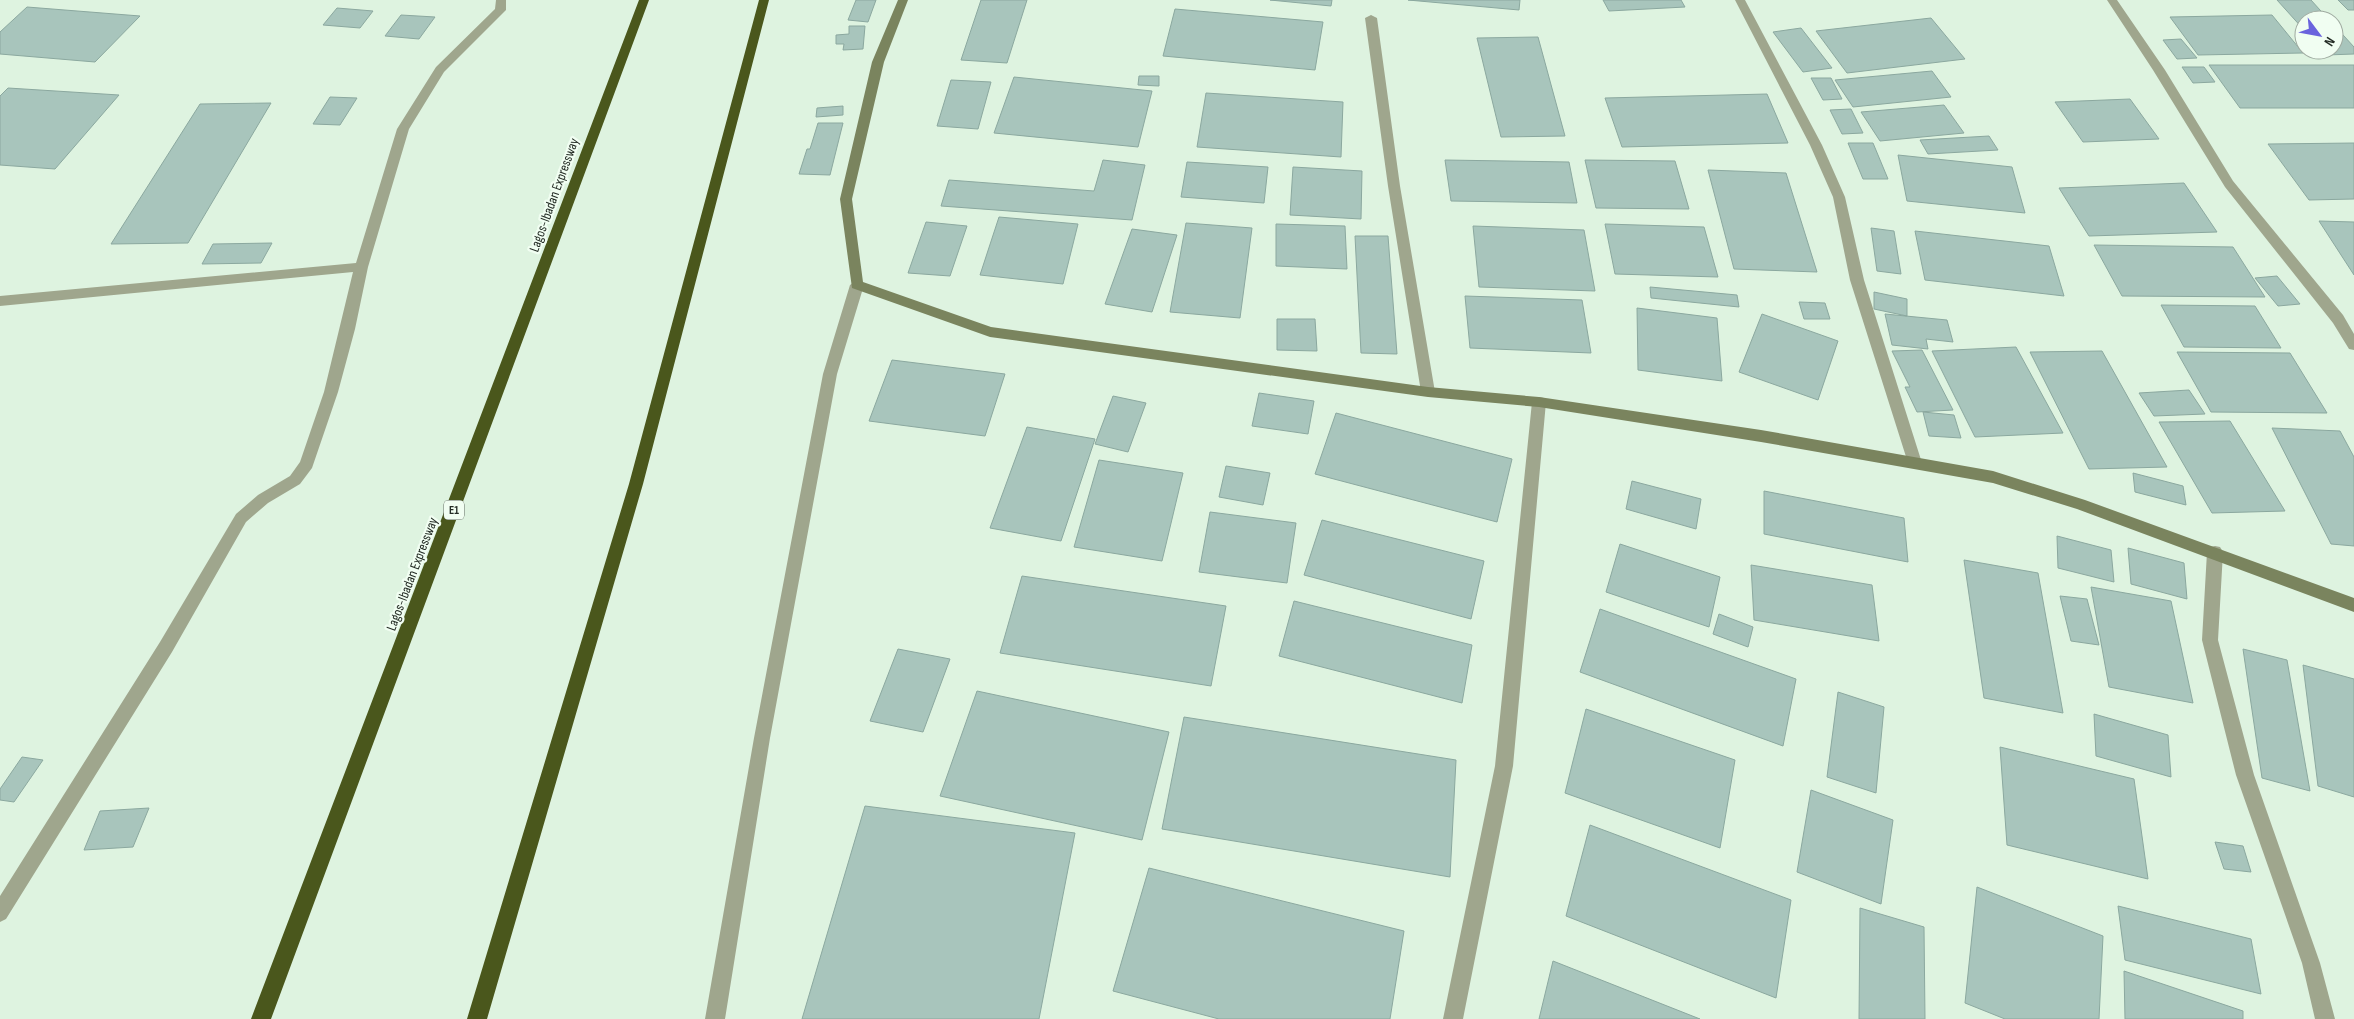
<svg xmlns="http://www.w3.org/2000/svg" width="2354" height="1019" font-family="'Sofia Sans Condensed',sans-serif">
<rect width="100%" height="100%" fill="#def3e0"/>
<!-- building -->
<path fill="#a8c5bc" stroke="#8ba89f" d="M 856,0 L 876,0 L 868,22 L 848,20 Z
M 981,0 L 1027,0 L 1007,63 L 961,60 Z
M 1270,0 L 1332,0 L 1331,6 Z
M 1408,0 L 1520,0 L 1519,10 Z
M 1603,0 L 1681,0 L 1685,7 L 1609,11 Z
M 2277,0 L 2311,0 L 2329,20 L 2304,20 L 2304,30 Z
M 2338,0 L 2354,0 L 2354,10 L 2348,10 Z
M 27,7 L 140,16 L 95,62 L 0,54 L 0,32 Z
M 337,8 L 373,11 L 360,28 L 323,25 Z
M 1175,9 L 1323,22 L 1315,70 L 1163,56 Z
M 401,15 L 435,17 L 419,39 L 385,36 Z
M 2272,15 L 2303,53 L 2198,55 L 2170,17 Z
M 1931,18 L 1965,59 L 1847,73 L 1816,31 Z
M 2334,25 L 2354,47 L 2354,54 L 2326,55 L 2321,50 L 2334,50 Z
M 849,26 L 865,26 L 863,49 L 843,50 L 844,44 L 836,44 L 836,35 L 849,34 Z
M 1801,28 L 1832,68 L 1803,72 L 1773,32 Z
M 1538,37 L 1565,136 L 1501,137 L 1477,38 Z
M 2181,39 L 2197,58 L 2177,59 L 2163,40 Z
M 2209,65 L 2354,65 L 2354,108 L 2240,108 Z
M 2182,67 L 2204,67 L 2215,82 L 2193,83 Z
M 1932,71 L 1951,97 L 1853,107 L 1835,80 Z
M 1139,76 L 1159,76 L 1159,86 L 1138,85 Z
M 1014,77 L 1152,91 L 1138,147 L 994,133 Z
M 1811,78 L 1831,78 L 1842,99 L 1823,100 Z
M 951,80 L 991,82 L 978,129 L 937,126 Z
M 8,88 L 119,95 L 55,169 L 0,165 L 0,96 Z
M 1206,93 L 1343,102 L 1341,157 L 1197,147 Z
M 1767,94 L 1788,143 L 1622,147 L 1605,98 Z
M 330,97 L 357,98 L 340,125 L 313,124 Z
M 2130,99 L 2159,139 L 2083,142 L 2055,102 Z
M 271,103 L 188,243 L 111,244 L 200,104 Z
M 1944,105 L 1964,133 L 1880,141 L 1861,112 Z
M 843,106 L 843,115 L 816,117 L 817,108 Z
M 1851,109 L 1863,133 L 1842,134 L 1830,110 Z
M 818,123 L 843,123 L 830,175 L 799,174 L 807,149 L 810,149 Z
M 1989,136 L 1998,150 L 1928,154 L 1920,140 Z
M 1848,143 L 1873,143 L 1888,179 L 1863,179 Z
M 2354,143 L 2354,199 L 2309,200 L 2268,144 Z
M 1898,155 L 2012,167 L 2025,213 L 1907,201 Z
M 1103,160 L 1145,165 L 1132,220 L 941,206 L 949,180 L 1094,191 Z
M 1445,160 L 1569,162 L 1577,203 L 1451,201 Z
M 1585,160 L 1675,161 L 1689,209 L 1596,208 Z
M 1187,162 L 1268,167 L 1264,203 L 1181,197 Z
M 1293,167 L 1362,171 L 1361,219 L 1290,215 Z
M 1708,170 L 1786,173 L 1817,272 L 1734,269 Z
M 2184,183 L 2217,232 L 2089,236 L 2059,188 Z
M 999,217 L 1078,224 L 1063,284 L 980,275 Z
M 2319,221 L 2354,222 L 2354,275 Z
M 926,222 L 967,226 L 950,276 L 908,273 Z
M 1186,223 L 1252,228 L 1240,318 L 1170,312 Z
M 1276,224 L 1345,226 L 1347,269 L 1276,266 Z
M 1605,224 L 1704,227 L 1718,277 L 1615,274 Z
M 1473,226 L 1584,230 L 1595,291 L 1479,287 Z
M 1871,228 L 1894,231 L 1901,274 L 1877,271 Z
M 1132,229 L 1177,235 L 1152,312 L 1105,304 Z
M 1915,231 L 2049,246 L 2064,296 L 1925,280 Z
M 1355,236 L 1388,236 L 1397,354 L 1361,353 Z
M 272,243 L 261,263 L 202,264 L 213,244 Z
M 2094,245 L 2233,247 L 2265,297 L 2122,296 Z
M 2277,276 L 2300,304 L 2278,306 L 2255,278 Z
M 1650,287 L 1737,295 L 1739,307 L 1651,298 Z
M 1874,292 L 1907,299 L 1907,316 L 1874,309 Z
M 1465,296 L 1582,300 L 1591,353 L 1470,348 Z
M 1799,302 L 1825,303 L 1830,319 L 1804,319 Z
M 2161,305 L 2255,306 L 2281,348 L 2184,347 Z
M 1637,308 L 1717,318 L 1722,381 L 1638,370 Z
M 1762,314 L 1838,341 L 1818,400 L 1739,372 Z
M 1885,314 L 1947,320 L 1953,342 L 1926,339 L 1928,349 L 1892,345 Z
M 1277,319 L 1315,319 L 1317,351 L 1277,350 Z
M 2016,347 L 2063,433 L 1975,437 L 1932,351 Z
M 1922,350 L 1953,410 L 1917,412 L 1905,387 L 1910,387 L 1892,351 Z
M 2102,351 L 2167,467 L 2089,469 L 2030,352 Z
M 2177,352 L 2290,353 L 2327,413 L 2211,412 Z
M 892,360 L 1005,374 L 985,436 L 869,421 Z
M 2189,390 L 2205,414 L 2154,416 L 2139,393 Z
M 1259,393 L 1314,401 L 1308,434 L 1252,426 Z
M 1113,396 L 1146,403 L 1128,452 L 1095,444 Z
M 1923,412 L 1954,415 L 1961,438 L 1929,436 Z
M 1336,413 L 1512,459 L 1497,522 L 1315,474 Z
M 2230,421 L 2285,511 L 2212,513 L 2159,422 Z
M 1027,427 L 1095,439 L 1061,541 L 990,528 Z
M 2272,428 L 2340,431 L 2354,457 L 2354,546 L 2331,544 Z
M 1099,460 L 1183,473 L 1162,561 L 1074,547 Z
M 1226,466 L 1270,473 L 1263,505 L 1219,497 Z
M 2133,473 L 2183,486 L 2186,505 L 2135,492 Z
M 1632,481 L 1701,499 L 1696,529 L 1626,509 Z
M 1764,491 L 1904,518 L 1908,562 L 1764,534 Z
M 1210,512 L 1296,523 L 1287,583 L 1199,572 Z
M 1322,520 L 1484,561 L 1471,619 L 1304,575 Z
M 2057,536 L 2111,550 L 2114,582 L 2058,568 Z
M 1620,544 L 1720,577 L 1709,627 L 1606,592 Z
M 2128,548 L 2184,563 L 2187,599 L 2131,584 Z
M 1964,560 L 2038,573 L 2063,713 L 1984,698 Z
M 1751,565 L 1872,585 L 1879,641 L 1754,620 Z
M 1022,576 L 1226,606 L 1211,686 L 1000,653 Z
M 2091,587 L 2171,601 L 2193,703 L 2109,687 Z
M 2060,596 L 2087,599 L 2099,645 L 2071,641 Z
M 1294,601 L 1472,645 L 1462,703 L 1279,656 Z
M 1600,609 L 1796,679 L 1783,746 L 1580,672 Z
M 1719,614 L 1753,627 L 1748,647 L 1713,634 Z
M 898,649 L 950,659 L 923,732 L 870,721 Z
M 2243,649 L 2287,660 L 2310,791 L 2262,778 Z
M 2303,665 L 2354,679 L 2354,797 L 2318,786 Z
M 977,691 L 1169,732 L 1142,840 L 940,796 Z
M 1838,692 L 1884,707 L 1876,793 L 1827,777 Z
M 1586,709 L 1735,760 L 1720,848 L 1565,793 Z
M 2094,714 L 2168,735 L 2171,777 L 2096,756 Z
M 1184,717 L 1456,760 L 1450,877 L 1162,829 Z
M 2000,747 L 2134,779 L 2148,879 L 2007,845 Z
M 22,757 L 43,760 L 14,802 L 0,800 L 0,789 Z
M 1811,790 L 1893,820 L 1881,904 L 1797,872 Z
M 865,806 L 1075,833 L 1039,1019 L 802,1019 Z
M 149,808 L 133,847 L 84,850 L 100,811 Z
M 1590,825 L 1791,900 L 1776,998 L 1566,916 Z
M 2215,842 L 2243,846 L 2251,872 L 2224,869 Z
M 1149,868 L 1404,931 L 1390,1019 L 1219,1019 L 1113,991 Z
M 1977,887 L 2103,936 L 2099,1019 L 2005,1019 L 1965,1003 Z
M 2118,906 L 2251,939 L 2261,994 L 2125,960 Z
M 1860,908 L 1924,927 L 1925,1019 L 1859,1019 Z
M 1553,961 L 1700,1019 L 1539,1019 Z
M 2124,971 L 2243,1011 L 2243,1019 L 2125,1019 Z"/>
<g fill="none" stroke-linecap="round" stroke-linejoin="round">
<!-- street -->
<path fill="#9fa68d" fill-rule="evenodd" d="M 496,0 L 506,0 L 506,10 L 444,72 L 409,129 L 368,267 L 355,329 L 338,392 L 312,468 L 300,484 L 268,503 L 246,522 L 172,652 L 6,919 L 0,922 L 0,896 L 160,642 L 236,514 L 258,495 L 290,476 L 300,462 L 324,392 L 353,272 L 0,306 L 0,296 L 356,263 L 397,129 L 436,67 L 495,9 Z
M 1735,0 L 1745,0 L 1822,145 L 1845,197 L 1864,280 L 1922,463 L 1920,467 L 1910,467 L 1908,463 L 1850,280 L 1833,197 L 1810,145 Z
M 2107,0 L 2117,0 L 2165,70 L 2233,181 L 2343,315 L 2354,334 L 2354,350 L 2349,349 L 2333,323 L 2225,187 L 2153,70 Z
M 1371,15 L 1377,18 L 1400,186 L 1435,392 L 1433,396 L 1423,396 L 1421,392 L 1388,186 L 1365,18 Z
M 857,280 L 864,285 L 837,374 L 770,738 L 725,1019 L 705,1019 L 754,738 L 823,374 L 850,285 Z
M 1539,397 L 1544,398 L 1546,402 L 1513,766 L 1463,1019 L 1443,1019 L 1495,766 L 1532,402 L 1534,398 Z
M 2215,546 L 2220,547 L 2223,552 L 2218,640 L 2254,775 L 2320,963 L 2335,1019 L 2315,1019 L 2302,963 L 2236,775 L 2202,640 L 2207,552 L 2210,547 Z"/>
<!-- secondary -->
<path fill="#7a845e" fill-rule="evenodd" d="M 898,0 L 908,0 L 884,62 L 852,199 L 863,282 L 991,327 L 1428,387 L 1539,397 L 1761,430 L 1993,471 L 2085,500 L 2354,598 L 2354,612 L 2077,509 L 1993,483 L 1761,442 L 1539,407 L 1428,397 L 990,337 L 852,288 L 840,199 L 872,62 Z"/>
<!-- highway -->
<path fill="#4a571c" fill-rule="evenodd" d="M 639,0 L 649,0 L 271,1019 L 251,1019 Z
M 759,0 L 769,0 L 643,484 L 487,1019 L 467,1019 L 629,484 Z"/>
</g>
<g text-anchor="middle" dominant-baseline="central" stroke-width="4.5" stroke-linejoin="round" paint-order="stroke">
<!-- shield labels -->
<rect fill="#f1fef2" stroke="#626b62" stroke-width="1" x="444" y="500.5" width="20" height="19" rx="4"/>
<g font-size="12" font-weight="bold" fill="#242c25">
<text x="454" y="510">E1</text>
</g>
<!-- street labels -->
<g font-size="14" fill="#242c25" stroke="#f1fef2">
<text transform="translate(554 195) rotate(-70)">Lagos-Ibadan Expressway</text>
<text transform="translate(412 574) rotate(-69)">Lagos-Ibadan Expressway</text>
</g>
</g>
<!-- north arrow -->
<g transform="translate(2319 35) rotate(122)"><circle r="24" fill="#f1fef2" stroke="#9faaa0"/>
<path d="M0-4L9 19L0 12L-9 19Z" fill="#6a63dd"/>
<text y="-8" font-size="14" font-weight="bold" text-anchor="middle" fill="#242c25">N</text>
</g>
</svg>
